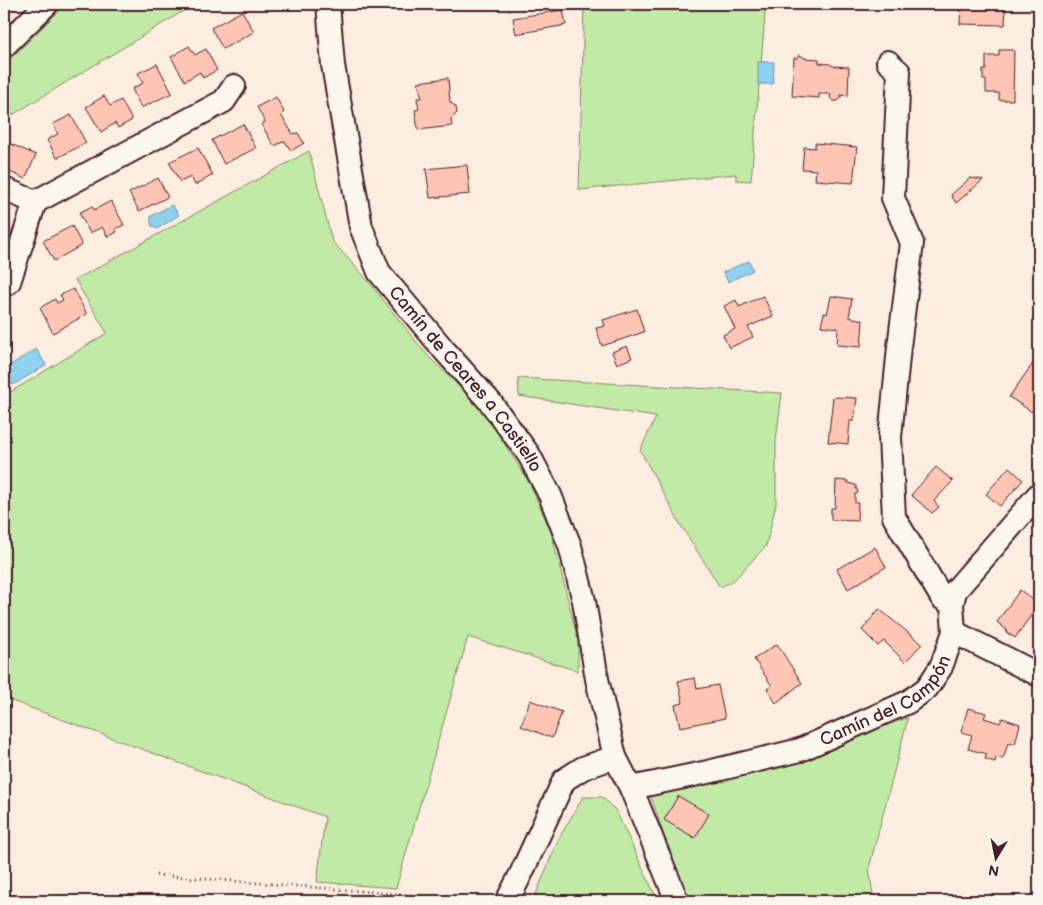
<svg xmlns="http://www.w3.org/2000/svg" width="1043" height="905" font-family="'Balsamiq Sans',sans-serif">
<rect width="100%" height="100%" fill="#fcede1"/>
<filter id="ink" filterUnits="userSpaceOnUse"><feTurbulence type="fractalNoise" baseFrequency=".02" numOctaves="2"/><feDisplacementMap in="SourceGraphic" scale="10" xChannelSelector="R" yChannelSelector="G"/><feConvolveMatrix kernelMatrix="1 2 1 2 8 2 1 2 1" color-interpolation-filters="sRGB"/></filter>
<g filter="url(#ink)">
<!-- built -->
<path fill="#fde1d4" d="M 14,894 L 68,901 L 4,901 L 4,896 Z"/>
<!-- green -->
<path fill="#c1eaa6" stroke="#868468" d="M 66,4 L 195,4 L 4,120 L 4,65 Z
M 584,4 L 766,4 L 751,181 L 736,180 L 736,174 L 579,190 Z
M 309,151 L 332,241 L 364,276 L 427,355 L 483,410 L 530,484 L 551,532 L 578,640 L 578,671 L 468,637 L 396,888 L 317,882 L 325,817 L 4,698 L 4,396 L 107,333 L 75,280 Z
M 518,378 L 782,393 L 776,441 L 776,504 L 766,546 L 733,581 L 720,587 L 680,524 L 640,450 L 656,417 L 519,396 Z
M 908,718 L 869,868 L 874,901 L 686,901 L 650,794 Z
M 583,797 L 602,797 L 616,811 L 658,901 L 533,901 L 559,838 Z"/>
<!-- water -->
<path fill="#8fd2f0" stroke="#738aa1" d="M 758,62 L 774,62 L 773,84 L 758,84 Z
M 172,205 L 179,215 L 157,229 L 151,225 L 151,216 Z
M 749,261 L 753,270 L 728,282 L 723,272 Z
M 36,349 L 46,365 L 13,385 L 4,369 Z"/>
<!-- building -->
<path fill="#fec5b4" stroke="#4a1f2b" d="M 961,4 L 1006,4 L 1005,25 L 960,24 Z
M 563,10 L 566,25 L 516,34 L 513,18 Z
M 242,11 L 254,32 L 223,49 L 211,28 Z
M 189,46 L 195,55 L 206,49 L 217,70 L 203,78 L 200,72 L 185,81 L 171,57 Z
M 999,50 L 1014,50 L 1013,100 L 999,100 L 999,93 L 986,93 L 986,80 L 983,80 L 983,70 L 986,70 L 986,56 L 999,56 Z
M 799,55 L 802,56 L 804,58 L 819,59 L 819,63 L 830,64 L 833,66 L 849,67 L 848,96 L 841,95 L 841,98 L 838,101 L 833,101 L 830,98 L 831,94 L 819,94 L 819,98 L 792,96 L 794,58 L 797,58 Z
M 157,64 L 172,93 L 141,108 L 132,89 L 143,83 L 138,73 Z
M 448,78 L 450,102 L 456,107 L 457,113 L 451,119 L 452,126 L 418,130 L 415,110 L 419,109 L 417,98 L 422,98 L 418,82 Z
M 104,96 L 110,106 L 121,100 L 132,120 L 118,128 L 115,123 L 101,132 L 86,107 Z
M 276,97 L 284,112 L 281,115 L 293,134 L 298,133 L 304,143 L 291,151 L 285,141 L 274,146 L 261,124 L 265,122 L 257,107 Z
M 71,115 L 86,143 L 57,158 L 47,140 L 58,134 L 53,124 Z
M 243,124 L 256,148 L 224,164 L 212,140 Z
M 4,141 L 36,155 L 25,179 L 4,169 Z
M 815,143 L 857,147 L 853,183 L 815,180 L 816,170 L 802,169 L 804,147 L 815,148 Z
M 198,148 L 213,175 L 195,185 L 191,177 L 180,182 L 169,162 Z
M 467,165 L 470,194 L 430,198 L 426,169 Z
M 158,178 L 168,197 L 139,211 L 129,193 Z
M 970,178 L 983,180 L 956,203 L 951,195 Z
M 111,201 L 124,225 L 115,229 L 117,232 L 108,237 L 102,227 L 90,233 L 79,213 L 92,206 L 94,210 Z
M 72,226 L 82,245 L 54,261 L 43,241 Z
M 73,289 L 87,314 L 53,333 L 40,308 L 55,299 L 57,303 L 63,300 L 60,295 Z
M 763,296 L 773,316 L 748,327 L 753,337 L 729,348 L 723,335 L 735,329 L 724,306 L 736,300 L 739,307 Z
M 831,296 L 852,299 L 849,317 L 863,320 L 861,347 L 837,345 L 838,328 L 821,326 L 824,313 L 827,314 Z
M 637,309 L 644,332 L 602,346 L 596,328 L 605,326 L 603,320 Z
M 627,346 L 632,358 L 617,364 L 612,352 Z
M 1034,362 L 1039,367 L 1039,400 L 1032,412 L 1009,397 Z
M 833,397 L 857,398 L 854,421 L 850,421 L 848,444 L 828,442 Z
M 936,467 L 953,481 L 934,501 L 939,507 L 932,513 L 911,495 Z
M 1009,467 L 1023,480 L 1000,506 L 986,494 Z
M 836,480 L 848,481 L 848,483 L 856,485 L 856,488 L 858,491 L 857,494 L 855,494 L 855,503 L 858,503 L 857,521 L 831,520 L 831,508 L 835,508 Z
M 875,547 L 886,567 L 848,589 L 837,569 Z
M 1020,590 L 1039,604 L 1015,638 L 1006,632 L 1007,630 L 997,622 Z
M 879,609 L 922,644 L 905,662 L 884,641 L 878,646 L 862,630 Z
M 777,644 L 802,683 L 776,703 L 767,689 L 772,686 L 754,659 Z
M 695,678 L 697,689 L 718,685 L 725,718 L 680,727 L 675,705 L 683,703 L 678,681 Z
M 530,700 L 562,712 L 552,738 L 521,726 Z
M 968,708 L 986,713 L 984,718 L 1000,723 L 1002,718 L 1020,724 L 1015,744 L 1008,743 L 1003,759 L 996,757 L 995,762 L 985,759 L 987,754 L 968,749 L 972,735 L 961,732 Z
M 678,796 L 709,814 L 695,838 L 664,820 Z"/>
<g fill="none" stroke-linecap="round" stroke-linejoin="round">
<!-- minor casing -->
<g stroke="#4a1f2b" stroke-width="26">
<g id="minor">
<path id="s1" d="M 328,4 L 333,65 L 361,227 L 379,272 L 444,350 L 491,403 L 529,455 L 550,495 L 570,546 L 584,601 L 597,679 L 615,757 L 631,788 L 677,901"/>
<path d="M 4,46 L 47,4"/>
<path d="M 888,62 L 899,72 L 893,198 L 912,243 L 899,347 L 890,437 L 894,517 L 942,598 L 952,604"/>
<path d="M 4,189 L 35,202"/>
<path d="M 4,285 L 9,282 L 35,202 L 224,101 L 234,86"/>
<path d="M 954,632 L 1039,675"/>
<path id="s2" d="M 631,788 L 708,772 L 800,750 L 908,702 L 927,688 L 941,667 L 954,632 L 952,604 L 955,591 L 1039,494"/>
<path d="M 507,901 L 521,874 L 564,780 L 583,768 L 615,757"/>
</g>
</g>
<!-- path -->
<path stroke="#4a1f2b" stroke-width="3" stroke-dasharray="1 4" stroke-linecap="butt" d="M 156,875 L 488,901"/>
<!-- minor -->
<use href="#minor" stroke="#fbf7ec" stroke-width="22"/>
</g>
</g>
<g text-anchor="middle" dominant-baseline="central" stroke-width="5" stroke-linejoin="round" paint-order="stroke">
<!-- street labels -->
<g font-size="18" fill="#4a1f2b" stroke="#fbf7ec">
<text stroke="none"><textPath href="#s1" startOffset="412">Camín de Ceares a Castiello</textPath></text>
<text stroke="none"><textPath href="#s2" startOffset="274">Camín del Campón</textPath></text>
</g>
</g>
<!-- margin -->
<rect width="1043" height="905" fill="none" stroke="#fbf7ec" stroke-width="20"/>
<rect x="10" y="10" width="1023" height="885" fill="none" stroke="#4a1f2b" stroke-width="2" filter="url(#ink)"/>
<!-- north arrow -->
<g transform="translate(996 858) rotate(190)" stroke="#fbf7ec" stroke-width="4" paint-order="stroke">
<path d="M0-4L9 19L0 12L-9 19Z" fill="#4a1f2b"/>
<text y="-8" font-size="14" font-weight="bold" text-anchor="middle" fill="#4a1f2b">N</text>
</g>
</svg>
